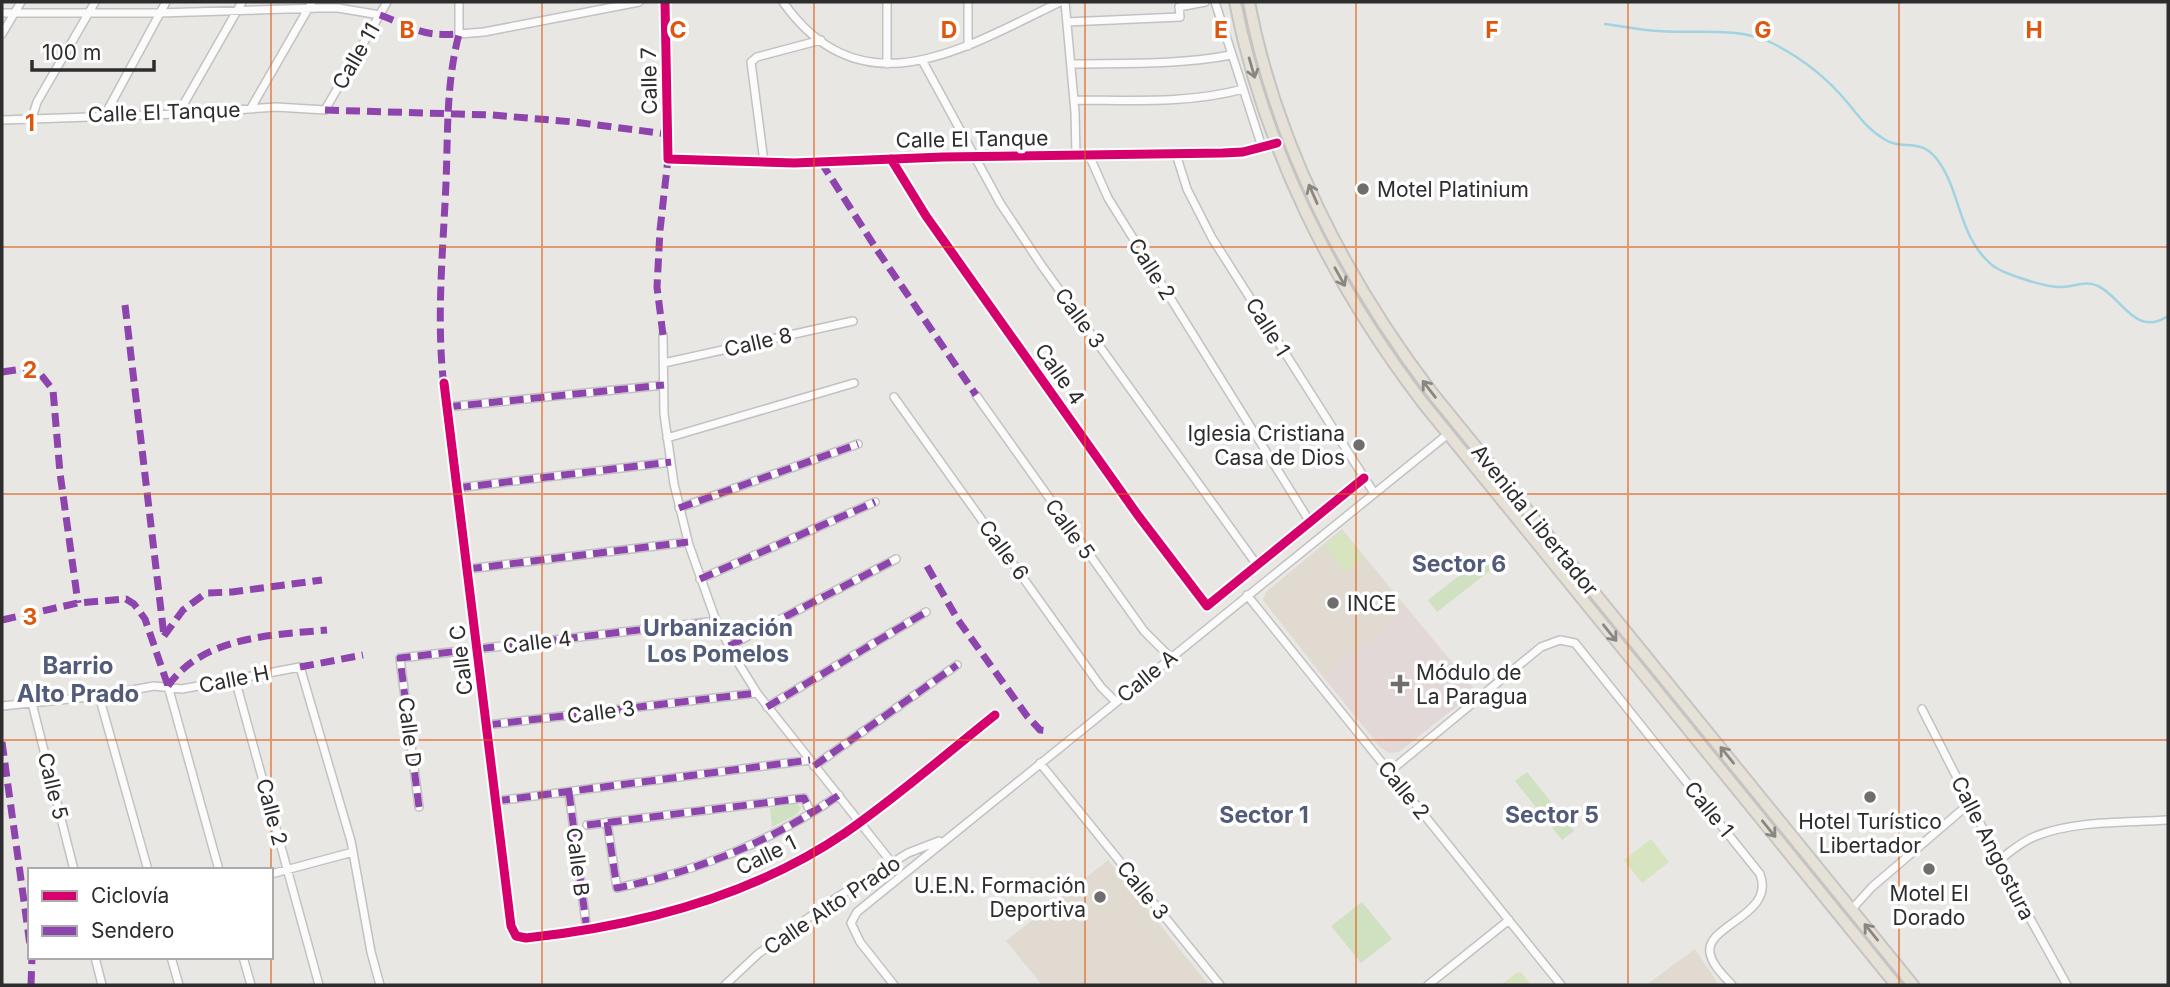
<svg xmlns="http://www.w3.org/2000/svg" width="2170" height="987" font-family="Inter,sans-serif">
<rect width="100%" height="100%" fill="#e9e7e4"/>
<!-- education -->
<path fill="#e0dad1" d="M 1342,529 L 1407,608 L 1324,678 L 1263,600 L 1266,592 Z
M 1108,860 L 1207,983 L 1209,985 L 1042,985 L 1006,941 Z
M 1695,949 L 1719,985 L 1646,985 Z"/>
<!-- medical -->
<path fill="#e2d8d8" d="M 1407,608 L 1476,691 L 1399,752 L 1389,753 L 1380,747 L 1324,678 Z"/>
<!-- green -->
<path fill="#cfe1c1" d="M 1483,557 L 1492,569 L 1437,612 L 1428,600 Z
M 1527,772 L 1574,831 L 1562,840 L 1515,781 Z
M 797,804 L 801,808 L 796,815 L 772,827 L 770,808 Z
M 1362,902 L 1392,939 L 1361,963 L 1331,926 Z"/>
<!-- pitch -->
<path fill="#d7e4c0" d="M 1342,531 L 1363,557 L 1345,572 L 1324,545 Z
M 1651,839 L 1669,862 L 1642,883 L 1624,860 Z
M 1521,972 L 1531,985 L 1501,985 L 1516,973 Z"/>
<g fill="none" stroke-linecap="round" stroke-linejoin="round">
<!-- stream -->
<path stroke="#a1d3e2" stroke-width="2.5" d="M 1605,24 C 1622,26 1640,30 1657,31 C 1695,34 1737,26 1772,43 C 1800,57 1827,78 1847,102 C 1858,115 1868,130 1884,139 C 1902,151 1919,137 1936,158 C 1962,191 1957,236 1992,265 C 2003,274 2047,288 2062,287 C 2074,287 2086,280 2098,286 C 2122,297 2135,338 2168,316"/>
<!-- minor casing -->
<g stroke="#c2c2c2" stroke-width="10">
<path id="minor" d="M 459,2 L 459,34 L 484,32 L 639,2
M 665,2 L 668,159 L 794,163 L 943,157 L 1223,153 L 1243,152 L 1277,143
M 783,2 C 862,114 966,47 1060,2
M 887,2 L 887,64
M 1065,2 L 1075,112 L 1076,155
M 1215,2 L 1262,147
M 2,13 L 160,13 L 320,8 L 338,8 L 380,15
M 1067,22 L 1180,17 L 1179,7 L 1205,2
M 2,34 L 21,2
M 968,46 L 968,2
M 922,60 L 1000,203 L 1042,266 L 1257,565
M 1071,64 C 1124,63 1179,65 1231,55
M 1074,100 C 1131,100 1188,104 1243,89
M 251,108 L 312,2
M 178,114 L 242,2
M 105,115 L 166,2
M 32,118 L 37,102 L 95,2
M 2,120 L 178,114 L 276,107 L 325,110 L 387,2
M 1176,154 L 1187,189 L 1212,238 L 1374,493
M 1089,155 L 1108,198 L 1310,522
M 891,159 L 926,216 L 1137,514 L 1207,606 L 1364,478
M 764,162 L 751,62 L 757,57 L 821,40
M 663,335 L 664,414 L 674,484 L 689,545 L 715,618 L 734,656 L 757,693 L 892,863
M 664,363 L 853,321
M 444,383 L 511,926 L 516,936 L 526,938 C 638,926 751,897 845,833 C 897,797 946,754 995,715
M 976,395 L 1144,631 L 1170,657
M 894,397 L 1101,687 L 1115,701
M 447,407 L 664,385
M 667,438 L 854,383
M 457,488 L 671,462
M 679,508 L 858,444
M 468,569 L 688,542
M 700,579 L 875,502
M 1247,595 L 1561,985
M 729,646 L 896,559
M 235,679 L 319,985
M 168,686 L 219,870
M 99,696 L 148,870
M 32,703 L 74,870
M 2,706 L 99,696 L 154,686 L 182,689 L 300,667 L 351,841 L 371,952 L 380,985
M 767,707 L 926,612
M 1922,709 L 2012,886 L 2067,985
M 487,725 L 757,693
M 1040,763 L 1220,985
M 814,766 L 957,665
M 1389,772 L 1541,647 L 1560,640 L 1575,643 L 1760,874 C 1776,915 1705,925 1710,953 C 1712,965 1724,976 1732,985
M 569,792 L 587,931
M 496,801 L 810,760
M 419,807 L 400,658 L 716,621
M 607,822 L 617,888 C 695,872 773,841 839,795
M 587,825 L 804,798 L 811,813
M 1999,860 C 2010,852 2022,841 2036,836 C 2076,820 2126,823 2168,820
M 271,874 L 353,852
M 1852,909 L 1872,887 L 1970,803
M 95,957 L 102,985
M 171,957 L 179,985
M 243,957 L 251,985
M 725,985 L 758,954 L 836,898 L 908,853 L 939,841
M 894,985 L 860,942 L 851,923 L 857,912 L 1448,434
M 1428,985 L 1509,920"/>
</g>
<!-- primary casing -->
<g stroke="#c5c4c3" stroke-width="14">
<path id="primary" d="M 1235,2 C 1264,148 1333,285 1423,403 L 1896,985
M 1249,2 C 1276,144 1346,280 1433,394 L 1913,985"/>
</g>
<!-- minor -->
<use href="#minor" stroke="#fcfbfb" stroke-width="7"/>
<!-- primary -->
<use href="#primary" stroke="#e6e1d7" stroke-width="10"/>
<!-- quiet -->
<path stroke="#8e44ad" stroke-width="7" stroke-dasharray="14 7" stroke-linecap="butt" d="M 380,15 C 413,27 420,37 459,34 C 446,83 448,133 446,183 C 443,252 436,319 444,387
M 325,110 L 492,115 L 574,122 L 667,134
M 821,162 L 877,250 L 976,395
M 125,305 L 164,636
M 663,335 L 657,287 L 660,230 L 668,159
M 2,372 L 29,368 L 38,371 L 53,390 L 60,473 L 78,603
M 447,407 L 664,385
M 457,488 L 671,462
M 679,508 L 858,444
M 927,566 L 958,620 L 1027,716 L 1040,730 L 1050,731
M 468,569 L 688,542
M 700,579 L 875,502
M 2,620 L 78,603 L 126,599 L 134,604 L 145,619 L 168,686
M 164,636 L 183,610 L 206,593 L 232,592 L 322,580
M 729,646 L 896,559
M 300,667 L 363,655
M 168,686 C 203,636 273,635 327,630
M 767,707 L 926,612
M 487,725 L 757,693
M 2,742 L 30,945
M 814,766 L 957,665
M 569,792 L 587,931
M 496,801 L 810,760
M 419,807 L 400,658 L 716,621
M 607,822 L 617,888 C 695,872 773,841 839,795
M 587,825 L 804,798 L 811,813
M 31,985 L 32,957"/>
<!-- cycleway casing -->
<g stroke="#fff" stroke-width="13">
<path id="cycleway" d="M 665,2 L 668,159 L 794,163 L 943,157 L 1223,153 L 1243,152 L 1277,143
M 891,159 L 926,216 L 1137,514 L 1207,606 L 1364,478
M 444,383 L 511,926 L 516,936 L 526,938 C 638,926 751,897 845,833 C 897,797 946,754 995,715"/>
</g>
<!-- cycleway -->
<use href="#cycleway" stroke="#d6006c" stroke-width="9"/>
</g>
<!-- one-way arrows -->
<defs><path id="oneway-shaft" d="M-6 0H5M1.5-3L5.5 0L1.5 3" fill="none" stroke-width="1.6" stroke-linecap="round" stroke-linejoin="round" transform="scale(1.75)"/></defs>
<g stroke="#8a8782">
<use href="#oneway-shaft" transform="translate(1252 68) rotate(74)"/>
<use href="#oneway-shaft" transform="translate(1313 194) rotate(-114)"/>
<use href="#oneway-shaft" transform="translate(1340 277) rotate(61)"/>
<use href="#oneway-shaft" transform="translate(1429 389) rotate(-128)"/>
<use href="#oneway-shaft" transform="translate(1610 633) rotate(51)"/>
<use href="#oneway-shaft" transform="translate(1727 755) rotate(-129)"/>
<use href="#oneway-shaft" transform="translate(1769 829) rotate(51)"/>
<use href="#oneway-shaft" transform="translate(1871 932) rotate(-129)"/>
</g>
<!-- grid -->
<path fill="none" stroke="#df570e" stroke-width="2" stroke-opacity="0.55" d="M 271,2 L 271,870M 542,2 L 542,985M 814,2 L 814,985M 1085,2 L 1085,985M 1356,2 L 1356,985M 1628,2 L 1628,985M 1899,2 L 1899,985M 2,247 L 2168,247M 2,494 L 2168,494M 2,740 L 2168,740M 271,870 L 271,957M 271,957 L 271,985"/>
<!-- markers -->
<g fill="#6f6e6d" stroke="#fff" stroke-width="2.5">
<circle cx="1363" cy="189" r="7"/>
<circle cx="1359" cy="445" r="7"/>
<circle cx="1333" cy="603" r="7"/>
<path d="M1396.5 673.5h7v7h7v7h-7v7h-7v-7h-7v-7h7z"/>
<circle cx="1870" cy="797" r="7"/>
<circle cx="1929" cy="869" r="7"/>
<circle cx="1100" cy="897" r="7"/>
</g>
<g text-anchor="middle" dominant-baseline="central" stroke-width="7" stroke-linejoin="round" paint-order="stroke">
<!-- street labels -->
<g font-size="21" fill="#2d2d2d" stroke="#fff">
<text transform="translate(356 56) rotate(-60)">Calle 11</text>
<text transform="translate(649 81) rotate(-91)">Calle 7</text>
<text transform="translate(164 112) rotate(-2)">Calle El Tanque</text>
<text transform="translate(972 139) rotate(-1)">Calle El Tanque</text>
<text transform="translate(1152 269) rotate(58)">Calle 2</text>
<text transform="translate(1080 318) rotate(54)">Calle 3</text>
<text transform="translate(1268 327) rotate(58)">Calle 1</text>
<text transform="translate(758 342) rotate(-13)">Calle 8</text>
<text transform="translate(1060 374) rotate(55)">Calle 4</text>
<text transform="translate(1535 520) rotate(51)">Avenida Libertador</text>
<text transform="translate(1070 529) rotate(54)">Calle 5</text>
<text transform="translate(1004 550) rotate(54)">Calle 6</text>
<text transform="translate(537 642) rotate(-7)">Calle 4</text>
<text transform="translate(461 660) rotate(-97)">Calle C</text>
<text transform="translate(1147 676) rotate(-39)">Calle A</text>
<text transform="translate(234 679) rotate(-11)">Calle H</text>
<text transform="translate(601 712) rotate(-7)">Calle 3</text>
<text transform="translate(410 732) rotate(83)">Calle D</text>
<text transform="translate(53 786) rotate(76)">Calle 5</text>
<text transform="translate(1404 790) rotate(51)">Calle 2</text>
<text transform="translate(1709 809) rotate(51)">Calle 1</text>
<text transform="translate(272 812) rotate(75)">Calle 2</text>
<text transform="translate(1993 848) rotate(63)">Calle Angostura</text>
<text transform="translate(766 855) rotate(-26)">Calle 1</text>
<text transform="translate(578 862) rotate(83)">Calle B</text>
<text transform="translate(1143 890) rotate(51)">Calle 3</text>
<text transform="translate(832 905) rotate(-34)">Calle Alto Prado</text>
</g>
<!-- poi labels -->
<g font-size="21" fill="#2d2d2d" stroke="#fff" text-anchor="start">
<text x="1377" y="189">Motel Platinium</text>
<text x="1345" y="433" text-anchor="end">Iglesia Cristiana<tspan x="1345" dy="24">Casa de Dios</tspan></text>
<text x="1347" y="603">INCE</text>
<text x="1416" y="672">Módulo de<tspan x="1416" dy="24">La Paragua</tspan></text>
<text x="1870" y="821" text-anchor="middle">Hotel Turístico<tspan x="1870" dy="24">Libertador</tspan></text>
<text x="1086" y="885" text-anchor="end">U.E.N. Formación<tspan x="1086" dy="24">Deportiva</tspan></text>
<text x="1929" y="893" text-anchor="middle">Motel El<tspan x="1929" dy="24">Dorado</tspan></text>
</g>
<!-- neighbourhood labels -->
<g font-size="23" font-weight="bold" fill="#525b79" stroke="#fff">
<text x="1459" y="564">Sector 6</text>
<text x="718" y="628">Urbanización<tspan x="718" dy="26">Los Pomelos</tspan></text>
<text x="1264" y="815">Sector 1</text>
<text x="1552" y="815">Sector 5</text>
</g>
<!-- quarter labels -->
<g font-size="24" font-weight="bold" fill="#525b79" stroke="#fff">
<text x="78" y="665">Barrio<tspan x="78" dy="28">Alto Prado</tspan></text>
</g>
</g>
<g font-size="23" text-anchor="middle" font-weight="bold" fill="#df570e" stroke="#fff" stroke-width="7" stroke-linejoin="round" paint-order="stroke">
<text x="407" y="38">B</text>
<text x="678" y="38">C</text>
<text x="949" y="38">D</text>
<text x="1221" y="38">E</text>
<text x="1492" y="38">F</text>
<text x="1763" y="38">G</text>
<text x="2034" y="38">H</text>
<text x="30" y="131">1</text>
<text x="30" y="378">2</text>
<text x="30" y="625">3</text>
</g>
<!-- border -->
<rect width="2170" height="987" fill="none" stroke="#2d2d2d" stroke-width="7"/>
<!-- legend -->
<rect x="28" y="868" width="245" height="91" fill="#ffffff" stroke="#ababab" stroke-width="2"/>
<rect x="42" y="891" width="35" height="10" fill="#d6006c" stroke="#ababab" stroke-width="2"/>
<text x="91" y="903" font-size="21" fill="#2d2d2d">Ciclovía</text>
<rect x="42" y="926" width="35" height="10" fill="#8e44ad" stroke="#ababab" stroke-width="2"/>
<text x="91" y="938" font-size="21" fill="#2d2d2d">Sendero</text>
<!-- scale -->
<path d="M32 60v10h122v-10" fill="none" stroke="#2d2d2d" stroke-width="3.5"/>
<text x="42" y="60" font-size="21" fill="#2d2d2d" stroke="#ffffff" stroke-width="5" paint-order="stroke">100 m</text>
</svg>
